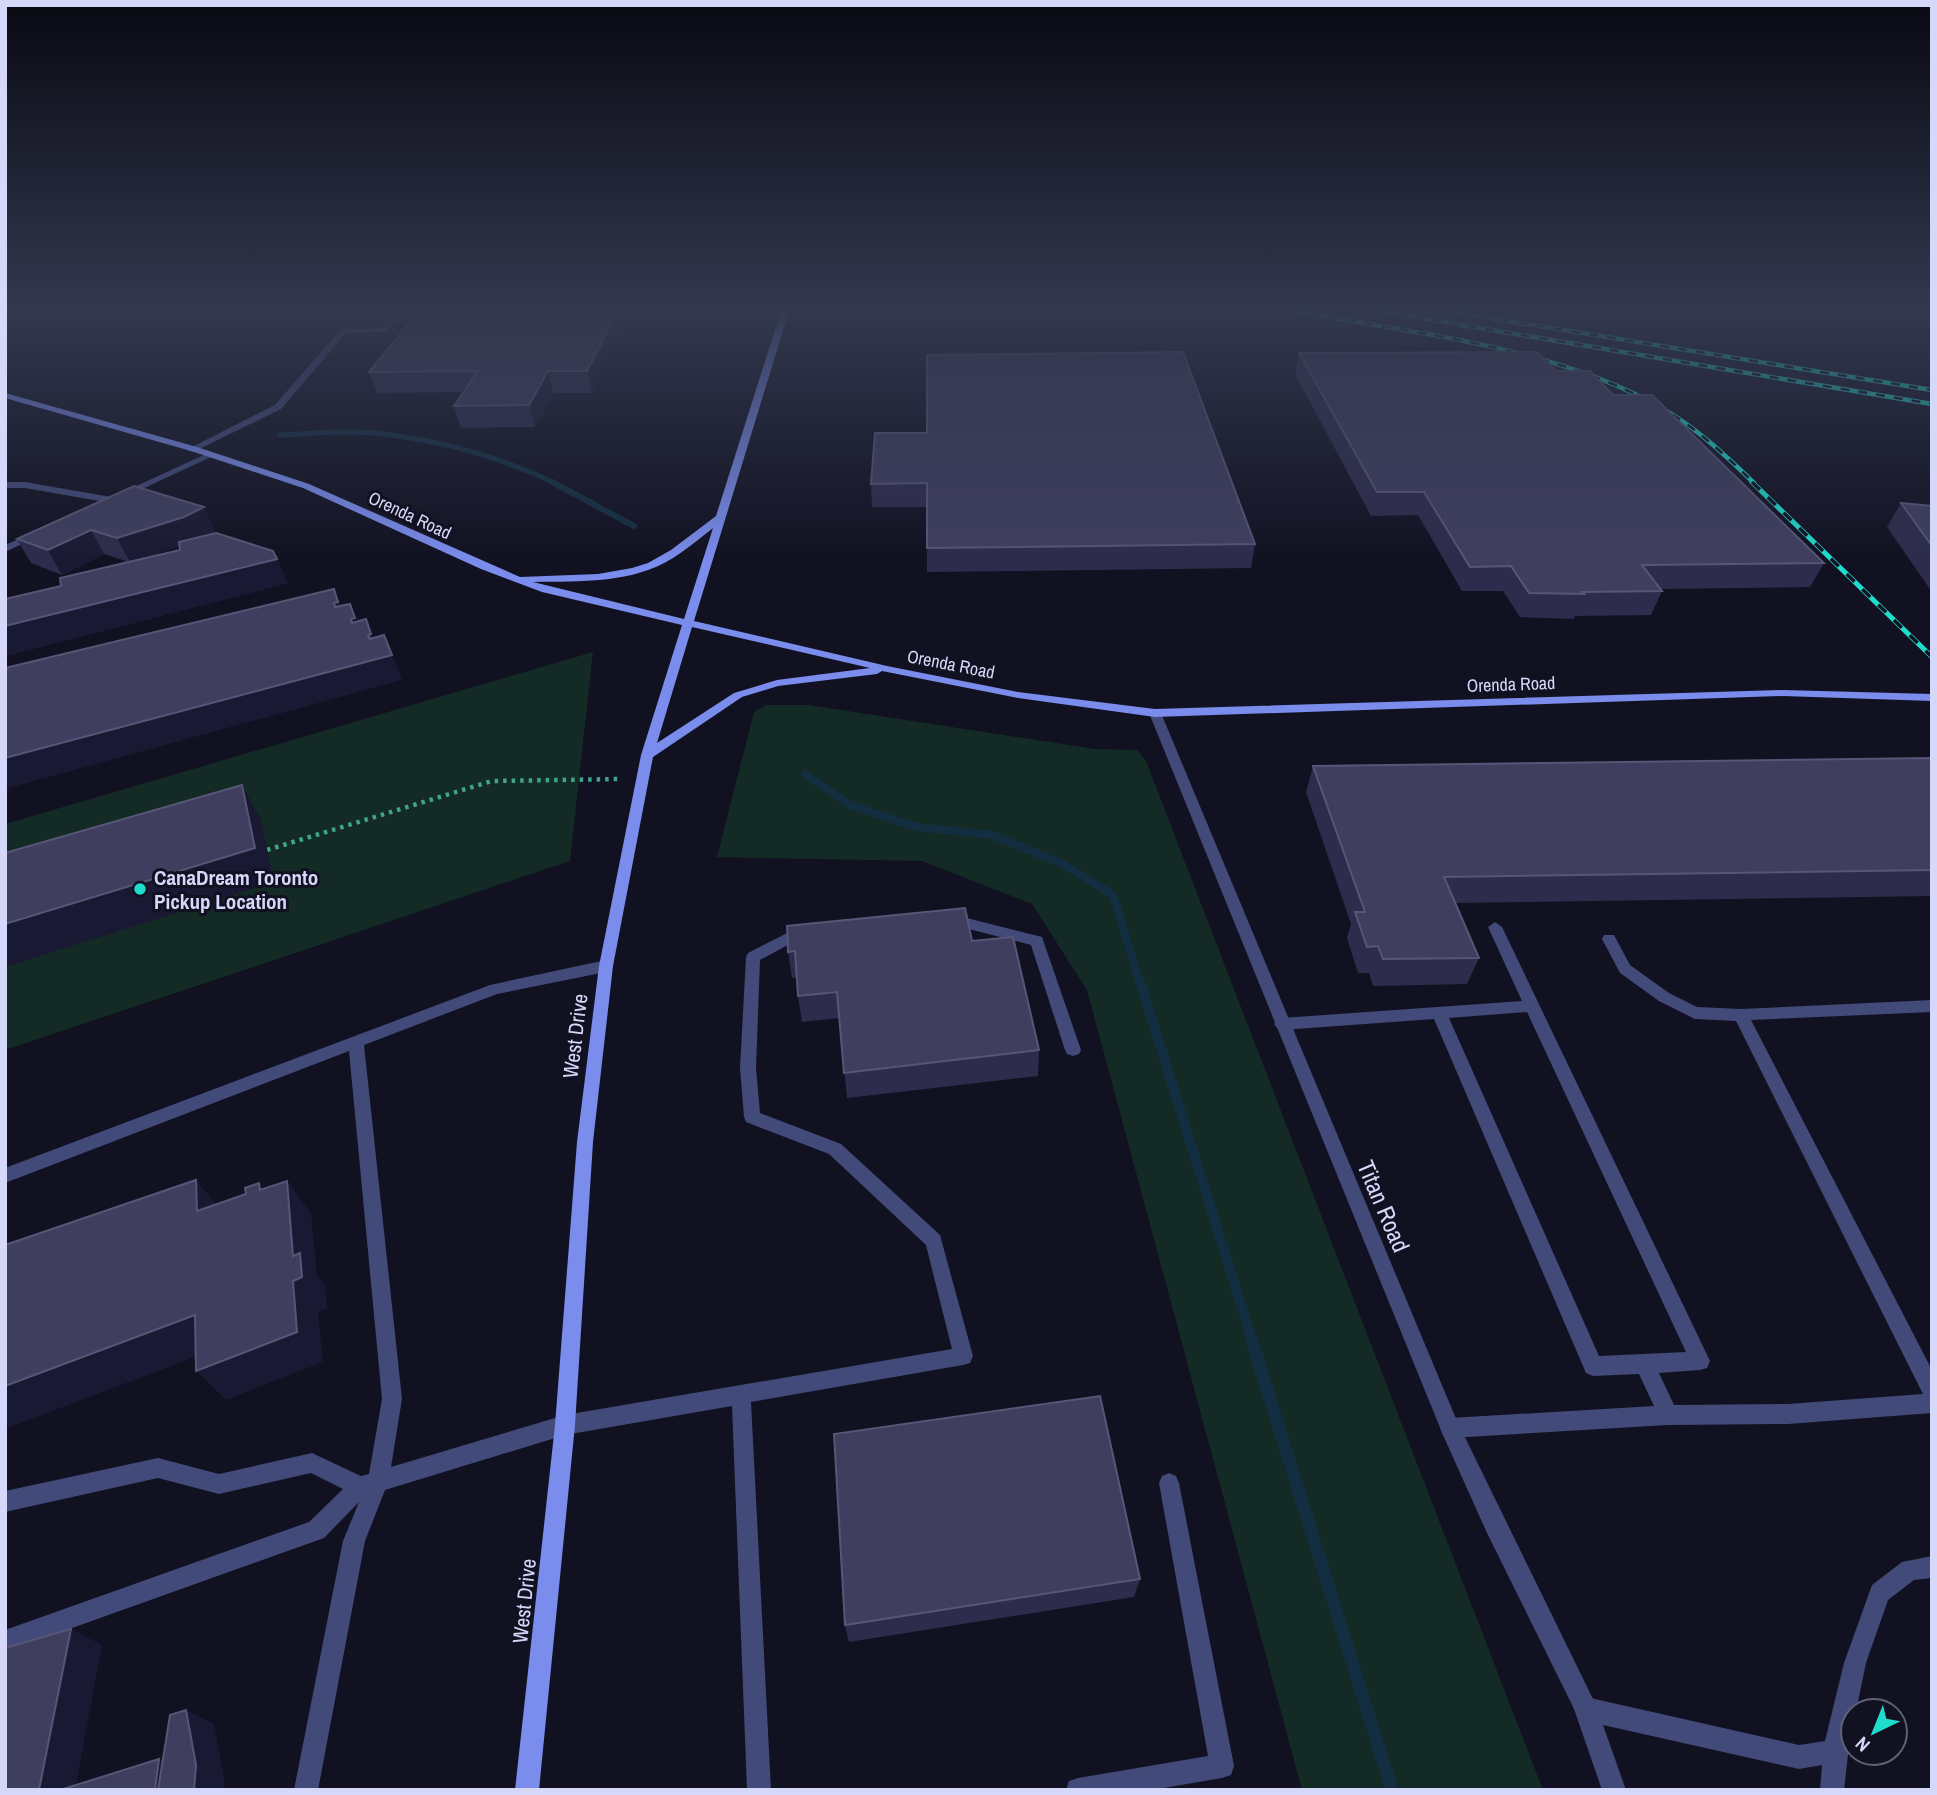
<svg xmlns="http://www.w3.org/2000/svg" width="1937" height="1795" font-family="'Archivo Narrow',sans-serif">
<rect width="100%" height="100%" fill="#111121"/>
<!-- green -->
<path fill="#142a25" d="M 593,652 L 570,861 L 5,1050 L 5,824 Z
M 766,705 L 809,705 L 1095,749 L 1137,750 L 1146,761 L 1543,1790 L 1302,1790 L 1087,990 L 1032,904 L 922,861 L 717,857 L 754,712 Z"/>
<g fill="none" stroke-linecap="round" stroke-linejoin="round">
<!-- stream-far4 -->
<path stroke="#142e41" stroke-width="5" d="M 280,435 C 311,434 342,430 373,433 C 436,439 498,456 555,483"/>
<!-- stream-far3 -->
<path stroke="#142e41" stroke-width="6" d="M 552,482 L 634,526"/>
<!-- stream-far2 -->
<path stroke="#142e41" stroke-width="8" d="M 805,774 L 850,805 L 916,827 L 992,835 L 1063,864 L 1113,895 L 1140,983"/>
<!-- stream-far1 -->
<path stroke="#142e41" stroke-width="10" d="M 1140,981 L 1252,1340"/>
<!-- stream -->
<path stroke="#142e41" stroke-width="13" d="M 1251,1338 L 1392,1790"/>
<!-- path -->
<path stroke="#3fa48b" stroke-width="4.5" stroke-dasharray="3.5 5" stroke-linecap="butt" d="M 267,850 L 492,781 L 621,779"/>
<!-- lane -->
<path fill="#424a79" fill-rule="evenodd" d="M 397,311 L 404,311 L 387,332 L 346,333 L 281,409 L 193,452 L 186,450 L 275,405 L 341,329 L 382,328 Z
M 206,454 L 213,456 L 127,496 L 119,494 Z
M 5,482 L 25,482 L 111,497 L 116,500 L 111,503 L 25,488 L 5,488 Z
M 33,533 L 41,535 L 5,552 L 5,545 Z
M 951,914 L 1042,937 L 1081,1050 L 1079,1054 L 1073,1056 L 1067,1054 L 1065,1050 L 1031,945 L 946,923 L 944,919 L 946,915 Z
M 1495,922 L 1502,927 L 1710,1361 L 1707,1368 L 1700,1370 L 1659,1373 L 1674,1405 L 1788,1404 L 1923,1394 L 1736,1021 L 1695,1019 L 1659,1001 L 1620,973 L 1602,939 L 1604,935 L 1614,935 L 1630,965 L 1669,993 L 1697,1007 L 1741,1009 L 1932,1000 L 1932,1012 L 1751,1020 L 1932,1370 L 1932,1413 L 1788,1424 L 1668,1425 L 1450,1438 L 1443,1435 L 1440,1428 L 1443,1421 L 1450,1418 L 1654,1406 L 1639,1374 L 1593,1376 L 1586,1373 L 1434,1019 L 1282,1030 L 1277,1028 L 1274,1024 L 1277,1020 L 1282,1018 L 1522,1001 L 1488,927 ZM 1527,1012 L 1686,1352 L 1599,1356 L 1449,1018 Z
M 803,925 L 808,926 L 810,930 L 808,934 L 760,960 L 756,1068 L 760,1113 L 841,1144 L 940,1235 L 973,1356 L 970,1363 L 963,1365 L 751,1402 L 771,1790 L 747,1790 L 732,1406 L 565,1435 L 385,1490 L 365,1541 L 318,1790 L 294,1790 L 343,1541 L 359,1502 L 324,1538 L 5,1652 L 5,1630 L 309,1522 L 343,1489 L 311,1473 L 219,1494 L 158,1478 L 5,1512 L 5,1491 L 158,1458 L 219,1474 L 312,1453 L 361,1476 L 369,1474 L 382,1399 L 349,1051 L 5,1183 L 5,1168 L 490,985 L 606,960 L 611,962 L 613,966 L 611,970 L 606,972 L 497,994 L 364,1045 L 402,1399 L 391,1467 L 565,1415 L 952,1349 L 926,1245 L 829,1154 L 746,1122 L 744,1117 L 740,1068 L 746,957 L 748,953 Z
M 1169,1473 L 1176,1476 L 1179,1483 L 1234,1766 L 1231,1775 L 1222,1778 L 1152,1790 L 1066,1790 L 1069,1781 L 1078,1778 L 1208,1756 L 1159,1483 L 1162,1476 Z
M 1932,1556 L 1932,1578 L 1914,1580 L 1888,1600 L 1866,1663 L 1856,1711 L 1853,1711 L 1844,1790 L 1820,1790 L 1822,1765 L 1799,1769 L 1603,1725 L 1626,1790 L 1602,1790 L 1574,1709 L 1578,1701 L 1586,1697 L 1799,1745 L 1825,1741 L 1844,1663 L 1872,1585 L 1902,1562 Z"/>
<!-- street -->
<path fill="#424a79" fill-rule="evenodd" d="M 1155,709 L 1161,713 L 1457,1421 L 1594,1701 L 1598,1709 L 1594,1717 L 1586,1721 L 1578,1717 L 1487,1533 L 1443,1435 L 1149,713 Z"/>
<!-- secondary -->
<path fill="#7a8cec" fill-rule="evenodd" d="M 781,311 L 789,311 L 694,621 L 887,666 L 1018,692 L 1155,709 L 1783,690 L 1932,694 L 1932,701 L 1783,696 L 1155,717 L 1018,698 L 882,671 L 877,674 L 778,686 L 742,697 L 653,757 L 613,966 L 593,1142 L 575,1425 L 539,1790 L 515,1790 L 555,1425 L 577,1142 L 599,966 L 641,755 L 682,625 L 542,592 L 481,569 L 303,488 L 191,451 L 5,398 L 5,393 L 197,447 L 309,484 L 520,577 L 598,574 L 632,568 L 648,563 L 671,550 L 716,516 ZM 713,528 L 684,619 L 533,582 C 579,581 632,584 673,558 C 687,549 700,538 713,528 ZM 692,627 L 870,668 L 777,680 L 734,693 L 657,743 Z"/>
<!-- rail-far1 casing -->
<g stroke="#1fdccc" stroke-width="4.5">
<path id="rail-far1" d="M 1293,311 C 1413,333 1557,347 1663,409 C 1697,428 1727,457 1754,483
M 1379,311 L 1932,404
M 1447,311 L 1932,390"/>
</g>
<!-- rail casing -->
<g stroke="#1fdccc" stroke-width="5">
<path id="rail" d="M 1752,482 L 1932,657"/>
</g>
<!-- rail-far1 -->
<use href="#rail-far1" stroke="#111121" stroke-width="2.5" stroke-dasharray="9" stroke-linecap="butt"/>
<!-- rail -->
<use href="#rail" stroke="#111121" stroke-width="3.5" stroke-dasharray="11" stroke-linecap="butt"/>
</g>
<!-- wall -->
<path fill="#2d2c4c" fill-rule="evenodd" d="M 419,311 L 631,311 L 592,393 L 553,393 L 535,427 L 461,428 L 454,406 L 463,392 L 377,393 L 369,372 Z
M 1299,353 L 1556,371 L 1613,395 L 1824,563 L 1810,587 L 1661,589 L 1662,591 L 1651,615 L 1575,616 L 1574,619 L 1520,617 L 1503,591 L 1462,591 L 1418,515 L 1371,516 L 1295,374 Z
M 875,433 L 1255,544 L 1251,568 L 927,572 L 927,507 L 872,507 L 871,484 Z
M 134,486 L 215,531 L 207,535 L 288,583 L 5,656 L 5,599 L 61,586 L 129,562 L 104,554 L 62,575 L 31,563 L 17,539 ZM 180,546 L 180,550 L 134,561 Z
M 1901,503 L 1932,506 L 1932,592 L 1887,527 Z
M 1932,758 L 1932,896 L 1455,903 L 1479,958 L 1467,984 L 1373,986 L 1369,973 L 1358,973 L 1347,938 L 1351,924 L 1306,792 L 1313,766 Z
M 972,941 L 1039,1050 L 1038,1076 L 847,1098 L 839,1018 L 802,1022 L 798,996 L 797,977 L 792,978 L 788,952 Z
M 1140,1579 L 1134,1597 L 849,1642 L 845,1625 Z"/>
<!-- shaded-wall -->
<path fill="#1a1933" d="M 618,311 L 631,311 L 592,393 L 587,371 Z
M 548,371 L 553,393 L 535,427 L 529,405 Z
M 204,507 L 215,531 L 196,541 L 130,562 L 117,538 Z
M 91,530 L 104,554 L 62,575 L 48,550 Z
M 277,559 L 288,583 L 5,656 L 5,626 Z
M 334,589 L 344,613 L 344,628 L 334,603 Z
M 366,619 L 376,644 L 384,635 L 402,680 L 5,789 L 5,758 L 368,635 Z
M 242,785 L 261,820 L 274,882 L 5,967 L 5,924 Z
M 196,1180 L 223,1212 L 197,1211 Z
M 287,1181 L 311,1213 L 317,1275 L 325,1285 L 327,1308 L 318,1312 L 323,1362 L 226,1400 L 196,1371 L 293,1281 L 293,1256 Z
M 195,1315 L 224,1346 L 5,1429 L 5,1386 Z
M 71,1629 L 102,1645 L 75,1790 L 39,1790 Z
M 186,1710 L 214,1724 L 224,1778 L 224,1790 L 194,1790 Z
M 159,1759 L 189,1772 L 186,1790 L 155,1790 Z"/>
<!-- building -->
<path fill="#3f3e5f" stroke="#575677" stroke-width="2" d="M 419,311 L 618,311 L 587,371 L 548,371 L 529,405 L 454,406 L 478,371 L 369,372 Z
M 1183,352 L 1255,544 L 927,548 L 927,483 L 871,484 L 875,433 L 927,433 L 927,355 Z
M 1537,352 L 1556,371 L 1590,371 L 1613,395 L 1652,395 L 1824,563 L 1642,565 L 1662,591 L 1582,592 L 1584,594 L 1529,593 L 1511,566 L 1470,567 L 1424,492 L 1377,492 L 1299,353 Z
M 134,486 L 204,507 L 184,517 L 117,538 L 91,530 L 48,550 L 17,539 Z
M 1901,503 L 1932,506 L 1932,546 Z
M 216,533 L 273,551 L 277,559 L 5,626 L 5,599 L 61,586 L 60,578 L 180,550 L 179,542 Z
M 334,589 L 338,602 L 334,603 L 335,607 L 350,604 L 355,618 L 351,619 L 352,623 L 366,619 L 371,634 L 368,635 L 370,639 L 384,635 L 392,655 L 5,758 L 5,668 Z
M 1932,758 L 1932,870 L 1444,877 L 1479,958 L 1383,959 L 1378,946 L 1367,947 L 1355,912 L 1365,912 L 1313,766 Z
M 242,785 L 255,848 L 5,924 L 5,853 Z
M 965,908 L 972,941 L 1013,937 L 1039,1050 L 844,1073 L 837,992 L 798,996 L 795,951 L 788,952 L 787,926 Z
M 196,1180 L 197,1211 L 246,1194 L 245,1188 L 259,1183 L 260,1190 L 287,1181 L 293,1256 L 300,1253 L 302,1277 L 293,1281 L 297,1332 L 196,1371 L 195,1315 L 5,1386 L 5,1245 Z
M 1100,1396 L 1140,1579 L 845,1625 L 834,1434 Z
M 71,1629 L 39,1790 L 5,1790 L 5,1648 Z
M 186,1710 L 196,1765 L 194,1790 L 158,1790 L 170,1715 Z
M 159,1759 L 155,1790 L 60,1790 Z"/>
<!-- sky -->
<linearGradient id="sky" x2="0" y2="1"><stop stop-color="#090912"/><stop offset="0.55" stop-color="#32384e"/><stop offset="1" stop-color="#32384e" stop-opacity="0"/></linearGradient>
<rect width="1937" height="562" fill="url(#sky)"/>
<!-- markers -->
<circle fill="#1fdccc" stroke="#111121" stroke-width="2.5" cx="140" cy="889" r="7"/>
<g text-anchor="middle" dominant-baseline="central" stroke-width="6" stroke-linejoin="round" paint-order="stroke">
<!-- far-street labels -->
<g font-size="18" fill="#d6d8f9" stroke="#111121">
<text transform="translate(410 515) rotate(25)">Orenda Road</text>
<text transform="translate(951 664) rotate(11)">Orenda Road</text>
<text transform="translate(1511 684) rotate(-2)">Orenda Road</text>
</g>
<!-- poi labels -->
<g font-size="21" font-weight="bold" fill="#d6d8f9" stroke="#111121" text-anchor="start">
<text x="154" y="877">CanaDream Toronto<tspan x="154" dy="24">Pickup Location</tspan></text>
</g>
<!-- street labels -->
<g font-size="21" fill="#d6d8f9" stroke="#111121">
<text transform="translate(575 1036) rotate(-83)">West Drive</text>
<text transform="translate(524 1601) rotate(-84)">West Drive</text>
</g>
<!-- near-street labels -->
<g font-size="24" fill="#d6d8f9" stroke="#111121">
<text transform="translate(1384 1206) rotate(67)">Titan Road</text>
</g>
</g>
<!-- border -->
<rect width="1937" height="1795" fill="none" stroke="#d6d8f9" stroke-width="14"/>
<!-- north arrow -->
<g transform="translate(1874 1732) rotate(223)"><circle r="33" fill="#111121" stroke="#606177" stroke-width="2"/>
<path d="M0-5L12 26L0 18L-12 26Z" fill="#1fdccc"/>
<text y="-10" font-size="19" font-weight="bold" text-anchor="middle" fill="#d6d8f9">N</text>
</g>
</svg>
